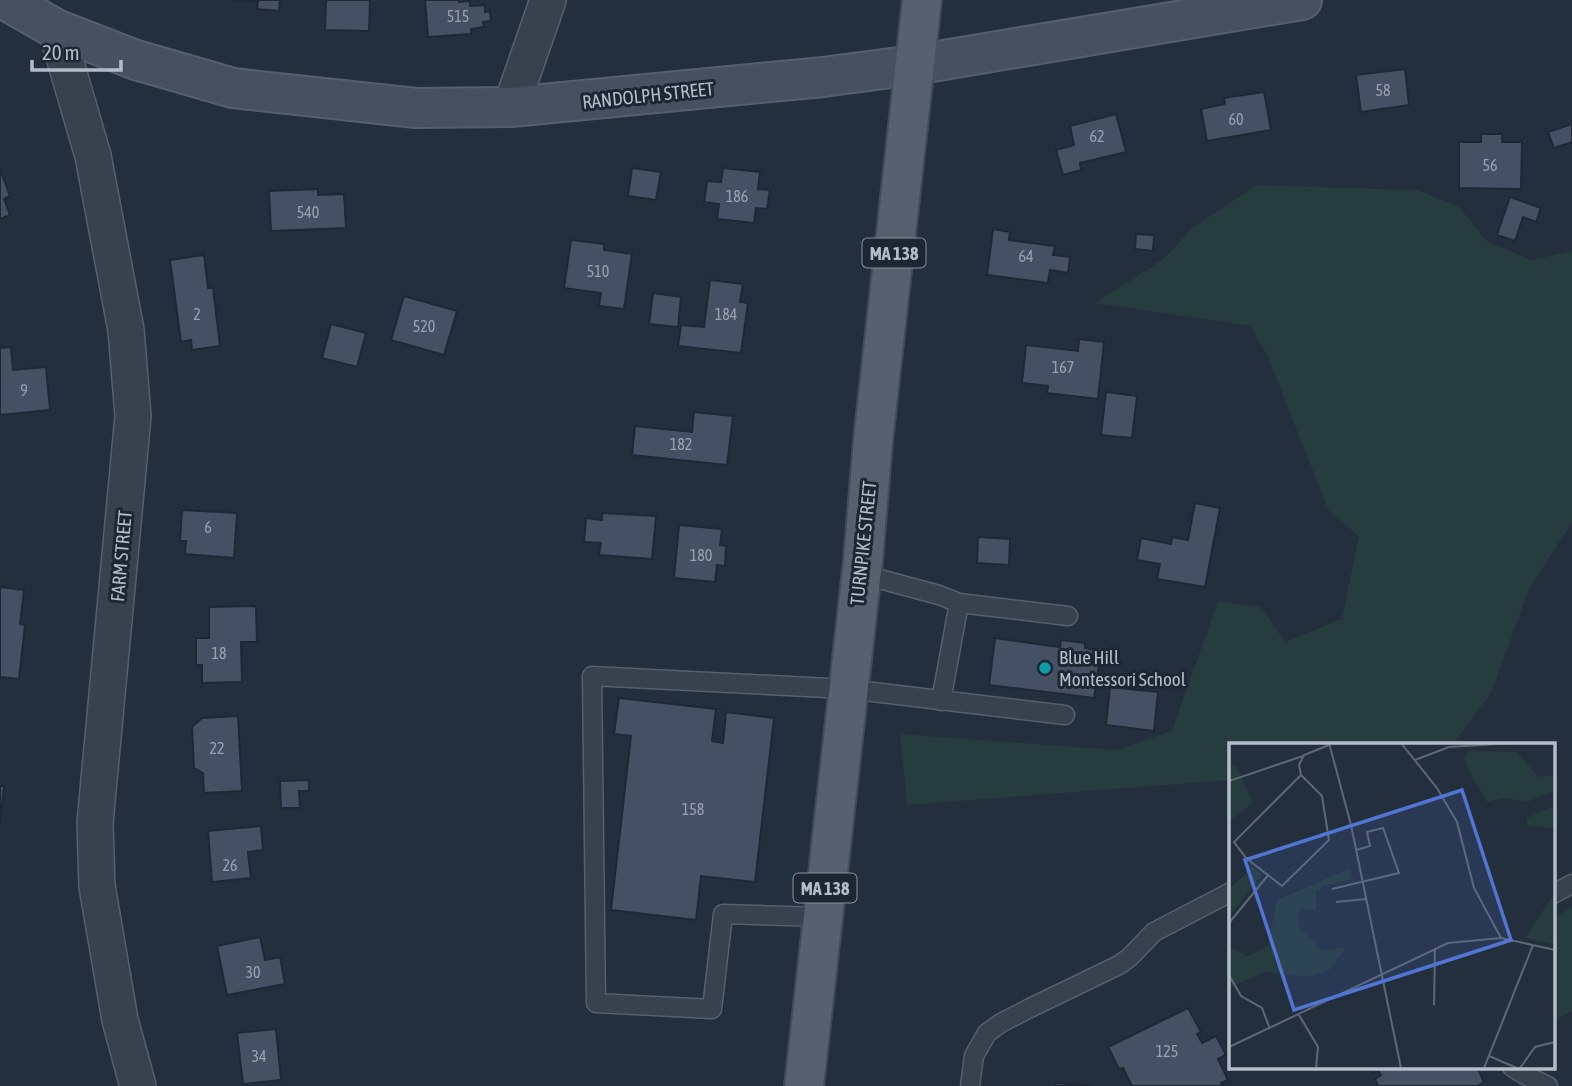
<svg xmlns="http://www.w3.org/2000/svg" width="1572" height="1086" font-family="'Asap Condensed',sans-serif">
<rect width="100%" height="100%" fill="#242f3e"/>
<!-- green -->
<path fill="#263c3f" d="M 1257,185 L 1417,190 L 1458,206 L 1488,242 L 1531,260 L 1572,251 L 1572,522 L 1529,589 L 1492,691 L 1452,745 L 1231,745 L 1231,780 L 907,805 L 900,734 L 1116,750 L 1172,731 L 1218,601 L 1261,607 L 1285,642 L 1342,619 L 1359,536 L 1329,511 L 1267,355 L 1251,326 L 1095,303 L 1164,259 L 1192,228 Z
M 1572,907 L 1572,1011 L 1553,1020 L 1553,919 Z"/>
<!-- building -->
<path fill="#455162" stroke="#1f2835" stroke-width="2" d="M 233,0 L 280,0 L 279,11 L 257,9 L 258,2 Z
M 326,0 L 370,0 L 369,31 L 325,30 Z
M 425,0 L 459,0 L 459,2 L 470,1 L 470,6 L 485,5 L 485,12 L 490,11 L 491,21 L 483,22 L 484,27 L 471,29 L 471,34 L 428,37 Z
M 1405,69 L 1409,105 L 1361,112 L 1356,75 Z
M 1264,92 L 1271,130 L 1207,141 L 1201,109 L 1225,104 L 1224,98 Z
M 1116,114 L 1126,152 L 1080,163 L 1081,170 L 1063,175 L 1056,150 L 1074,145 L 1070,126 Z
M 1572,124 L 1572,142 L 1554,148 L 1548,132 Z
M 1481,134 L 1502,134 L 1502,142 L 1522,142 L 1521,189 L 1459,188 L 1459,142 L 1481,142 Z
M 632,168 L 661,172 L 656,200 L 628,196 Z
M 723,168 L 760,172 L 758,189 L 770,190 L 767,209 L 756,208 L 754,223 L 717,219 L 719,204 L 704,202 L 707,181 L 721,182 Z
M 0,169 L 10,196 L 4,199 L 10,215 L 0,219 Z
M 318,189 L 318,195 L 344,194 L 346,228 L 271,231 L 269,191 Z
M 1510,197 L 1541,208 L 1536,222 L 1523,217 L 1515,241 L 1497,235 Z
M 993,229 L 1010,232 L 1009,240 L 1055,246 L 1053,255 L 1070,257 L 1068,273 L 1050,270 L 1048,283 L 987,275 Z
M 1136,234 L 1154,235 L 1153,251 L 1135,249 Z
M 571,240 L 604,244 L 604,250 L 632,254 L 624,309 L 599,306 L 601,293 L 564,288 Z
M 204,255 L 208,288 L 213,288 L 220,346 L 192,350 L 191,340 L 181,342 L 170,260 Z
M 710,280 L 743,284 L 740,302 L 748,303 L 741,353 L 678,346 L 681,325 L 704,327 Z
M 653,293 L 681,297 L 678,327 L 649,324 Z
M 404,296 L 457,311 L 444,355 L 391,340 Z
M 331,324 L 366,333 L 357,367 L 322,358 Z
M 1079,339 L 1104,342 L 1098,399 L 1047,393 L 1048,386 L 1022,383 L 1026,345 L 1078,351 Z
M 11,347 L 13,370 L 46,367 L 50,410 L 0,415 L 0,348 Z
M 1106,392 L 1137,396 L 1132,438 L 1101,435 Z
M 694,412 L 733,416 L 727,465 L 632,455 L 635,426 L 692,432 Z
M 1195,503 L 1220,508 L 1205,587 L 1157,579 L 1160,564 L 1137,560 L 1141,538 L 1171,544 L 1172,537 L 1188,540 Z
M 182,510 L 237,513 L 234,558 L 185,554 L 186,541 L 180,541 Z
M 602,513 L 656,516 L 652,559 L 599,555 L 601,543 L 584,542 L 586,518 L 602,520 Z
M 679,525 L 722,529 L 720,545 L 726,546 L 725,566 L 717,565 L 715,582 L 674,578 Z
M 978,537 L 1010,539 L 1009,565 L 977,563 Z
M 0,587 L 24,590 L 20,624 L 25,625 L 19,679 L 0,677 Z
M 256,606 L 257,642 L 241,642 L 242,682 L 202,683 L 202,665 L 196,665 L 196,638 L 209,638 L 209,607 Z
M 995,638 L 1060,647 L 1061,640 L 1085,643 L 1085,648 L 1101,651 L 1094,698 L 989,685 Z
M 1110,687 L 1158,692 L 1154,731 L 1106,725 Z
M 619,698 L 716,709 L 712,741 L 723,743 L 726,712 L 774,718 L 755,882 L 701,876 L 696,920 L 611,910 L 631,736 L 614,734 Z
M 238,716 L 242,791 L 204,793 L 203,773 L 194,768 L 192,727 L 202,718 Z
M 309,780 L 309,791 L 299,791 L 300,808 L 281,808 L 280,781 Z
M 0,786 L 4,786 L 0,824 Z
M 261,826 L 263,850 L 248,852 L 251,878 L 212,882 L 208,831 Z
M 260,937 L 265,960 L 280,957 L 285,984 L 227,995 L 217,946 Z
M 1188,1008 L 1201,1032 L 1197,1034 L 1202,1043 L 1216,1036 L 1226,1055 L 1218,1059 L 1228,1080 L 1221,1083 L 1223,1086 L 1132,1086 L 1123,1068 L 1119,1069 L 1108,1047 Z
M 276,1029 L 281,1080 L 243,1084 L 237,1033 Z
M 1369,1067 L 1477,1067 L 1484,1082 L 1477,1086 L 1378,1086 L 1375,1079 L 1381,1075 L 1378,1070 L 1372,1073 Z
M 1056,1083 L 1092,1086 L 1054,1086 Z"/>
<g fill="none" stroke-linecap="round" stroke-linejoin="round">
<!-- service casing -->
<g stroke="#565f6c" stroke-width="21">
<path id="service" d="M 861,574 L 939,595 L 959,603 L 1068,616
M 941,701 L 959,603
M 1553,894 L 1572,884
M 822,917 L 723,914 L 712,1009 L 596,1003 L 592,676 L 848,689 L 1065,715
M 1512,1067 L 1523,1074 L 1548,1086
M 970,1086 L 974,1056 L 987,1033 L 1001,1023 L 1030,1008 L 1119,965 L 1130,957 L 1154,932 L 1231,892"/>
</g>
<!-- minor casing -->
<g stroke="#565f6c" stroke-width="38">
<path id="minor" d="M 56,29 L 93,156 L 126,330 L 133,416 L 95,823 L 97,886 L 120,1020 L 138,1086
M 511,107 L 548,0"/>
</g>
<!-- secondary casing -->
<g stroke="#565f6c" stroke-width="42">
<path id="secondary" d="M 5,0 L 56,29 L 136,60 L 233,88 L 416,108 L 511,107 L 823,77 L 914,65 L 1302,0"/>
</g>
<!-- primary casing -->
<g stroke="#414a57" stroke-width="42">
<path id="primary" d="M 804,1086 L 863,561 L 873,441 L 922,0"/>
</g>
<!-- service -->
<use href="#service" stroke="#38414e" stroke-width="18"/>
<!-- minor -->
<use href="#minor" stroke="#38414e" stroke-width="35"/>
<!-- secondary -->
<use href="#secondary" stroke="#465061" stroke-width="38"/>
<!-- primary -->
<use href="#primary" stroke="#56606e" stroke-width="38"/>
</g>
<!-- markers -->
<circle fill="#0f9aa8" stroke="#1d2633" stroke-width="2.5" cx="1045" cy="668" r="7"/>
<g text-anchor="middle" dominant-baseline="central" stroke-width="6" stroke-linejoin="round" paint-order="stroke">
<!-- number labels -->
<g font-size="16" fill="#98a1af">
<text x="458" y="16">515</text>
<text x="1383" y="90">58</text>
<text x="1236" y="119">60</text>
<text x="1097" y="136">62</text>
<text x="1490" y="165">56</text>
<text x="737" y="196">186</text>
<text x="308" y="212">540</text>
<text x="1026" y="256">64</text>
<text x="598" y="271">510</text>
<text x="197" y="314">2</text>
<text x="726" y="314">184</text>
<text x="424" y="326">520</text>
<text x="1063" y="367">167</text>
<text x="24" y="390">9</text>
<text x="681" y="444">182</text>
<text x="208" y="527">6</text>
<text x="701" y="555">180</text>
<text x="219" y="653">18</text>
<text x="217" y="748">22</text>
<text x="693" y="809">158</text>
<text x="230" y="865">26</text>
<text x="253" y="972">30</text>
<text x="1167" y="1051">125</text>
<text x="259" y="1056">34</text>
</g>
<!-- shield labels -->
<g fill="#1d2633" stroke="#878f9c" stroke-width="2">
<rect x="862.5" y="238.5" width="63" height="29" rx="5"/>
<rect x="793.5" y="873.5" width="63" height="29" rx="5"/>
</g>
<g font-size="18" font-weight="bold" fill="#b4bcc9">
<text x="894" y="253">MA 138</text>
<text x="825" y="888">MA 138</text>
</g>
<!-- street labels -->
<g font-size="19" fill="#b4bcc9" stroke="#1d2633">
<text transform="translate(648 95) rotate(-6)">RANDOLPH STREET</text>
<text transform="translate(863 543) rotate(-84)">TURNPIKE STREET</text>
<text transform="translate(121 556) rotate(-85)">FARM STREET</text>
</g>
<!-- poi labels -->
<g font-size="19" fill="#b4bcc9" stroke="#1d2633" text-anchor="start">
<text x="1059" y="657">Blue Hill<tspan x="1059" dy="22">Montessori School</tspan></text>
</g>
</g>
<!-- overview -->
<g transform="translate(1229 743)">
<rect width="326" height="326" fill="#242f3e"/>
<path d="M 241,8 L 288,9 L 309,34 L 325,32 L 325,48 L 298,59 L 276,55 L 258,59 L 240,27 L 236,14 ZM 7,22 L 24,60 L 0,79 L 0,24 ZM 325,63 L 325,85 L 298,83 L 298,75 ZM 23,124 L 33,131 L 0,174 L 0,147 ZM 120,126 L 124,136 L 94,143 L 87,148 L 87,168 L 75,166 L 69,171 L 70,183 L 94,208 L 117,204 L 100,227 L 78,234 L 37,229 L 0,244 L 0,208 L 5,206 L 18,214 L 39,203 L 48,157 ZM 325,151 L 325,201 L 296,195 Z" fill="#263c3f"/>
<path fill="none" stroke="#5e6776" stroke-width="2" d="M 100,0 L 122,82 L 172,325M 172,0 L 208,45 L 228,79 L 245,145 L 272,195M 186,17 L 220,4 L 282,0M 72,32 L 5,99 L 17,115 L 53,143 L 100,97 L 93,53 L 72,32 L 70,22 L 75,12 L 100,2M 0,38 L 74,13M 103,146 L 170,130 L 154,85 L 138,89 L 141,103 L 127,107M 107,159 L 137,156M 0,180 L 40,131M 0,232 L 12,253 L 33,265 L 41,286M 205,262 L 206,205M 70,272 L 89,304 L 87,325M 0,304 L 219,200 L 272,195 L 326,207M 260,313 L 288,325M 255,325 L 304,202M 291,325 L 306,304 L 326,299"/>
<path fill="#5274d3" fill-opacity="0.15" stroke="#5274d3" stroke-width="3.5" d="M 233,47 L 282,197 L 65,267 L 16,117 Z"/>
<rect width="326" height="326" fill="none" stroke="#b4bcc9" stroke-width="3.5"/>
</g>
<!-- scale -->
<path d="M32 60v10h89v-10" fill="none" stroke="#b4bcc9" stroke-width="3.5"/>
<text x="42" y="60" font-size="21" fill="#b4bcc9" stroke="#1d2633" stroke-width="5" paint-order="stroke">20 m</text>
</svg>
